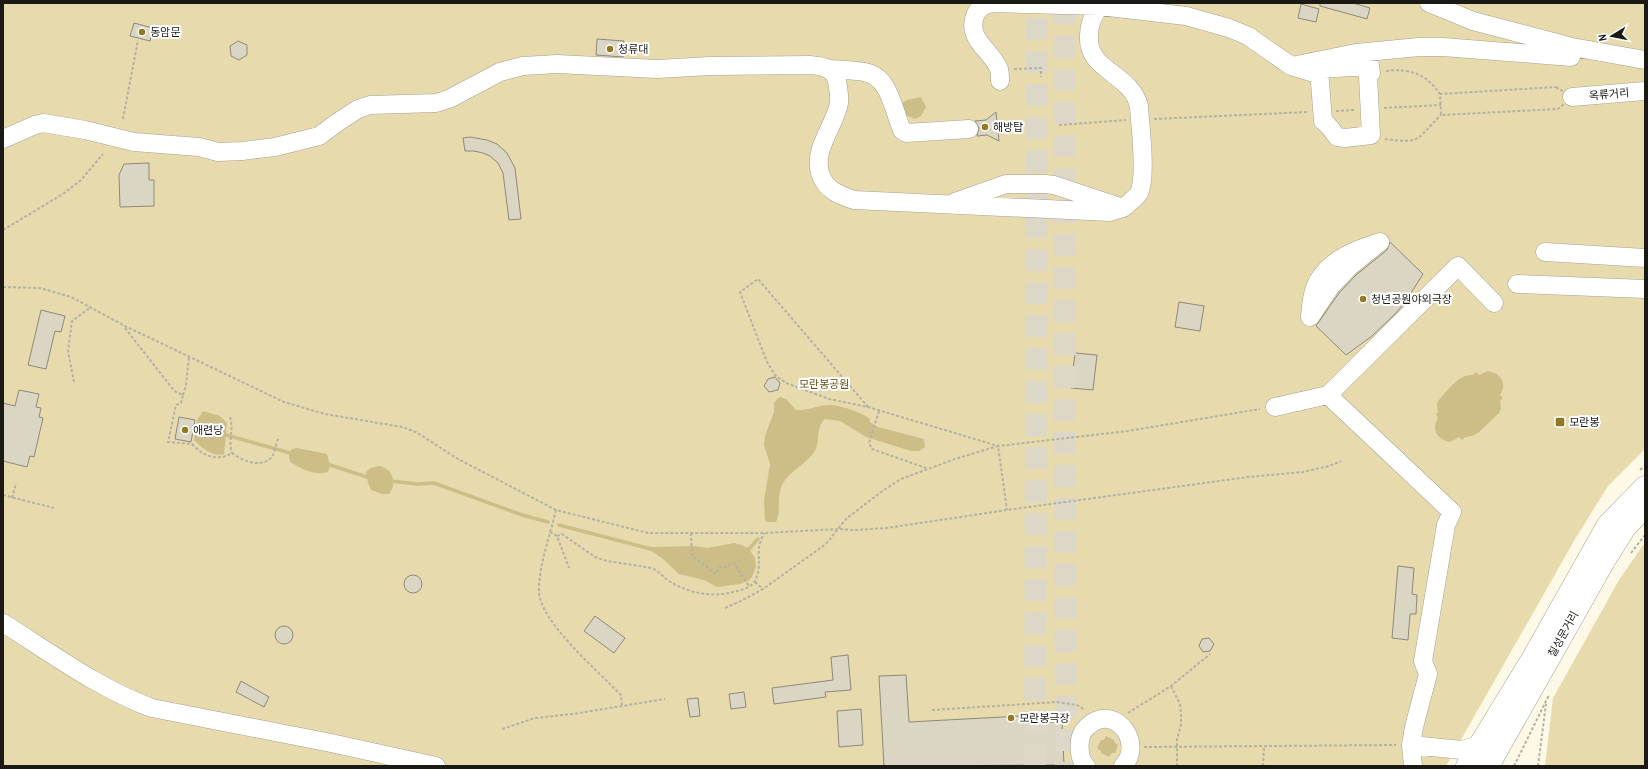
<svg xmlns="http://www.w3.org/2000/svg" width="1648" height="769" font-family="'Archivo Narrow','Noto Sans KR',sans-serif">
<rect width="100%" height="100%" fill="#fef9e7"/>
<!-- green -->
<path fill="#e7dbae" d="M 3,3 L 1645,3 L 1645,449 L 1608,486 L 1574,541 L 1446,766 L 3,766 Z
M 1645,542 L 1645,766 L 1545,766 L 1553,698 L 1619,580 Z"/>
<!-- water -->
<path fill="#cdbe87" d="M 921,97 L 926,107 L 921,116 L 915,119 L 903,114 L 901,104 L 907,100 Z
M 1488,371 L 1497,374 C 1504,380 1505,387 1500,395 L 1503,398 L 1500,401 L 1501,408 L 1499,413 L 1478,433 L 1472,436 L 1465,437 L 1462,440 L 1459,437 L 1450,442 C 1437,440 1431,429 1438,418 L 1436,414 L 1438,412 L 1437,405 L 1438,401 C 1447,391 1458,374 1473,375 L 1476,372 L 1479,375 Z
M 781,397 L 787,400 L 796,410 C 808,411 818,405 830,405 C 840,405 863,413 870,419 L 870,422 L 878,427 L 924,439 L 925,447 L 919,451 L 911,451 L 866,437 L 840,421 L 825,419 C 816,426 820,441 815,451 C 806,465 787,471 781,488 C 777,499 781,512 776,522 L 767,522 L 765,520 L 764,501 L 770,464 L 764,445 L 765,436 L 774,412 L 774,403 L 778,398 Z
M 203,411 L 220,416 L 227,423 L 224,454 C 213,458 201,447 194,440 L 197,420 Z
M 297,448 L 327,454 L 330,465 L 328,472 C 314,476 302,469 290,462 L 289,455 L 292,449 Z
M 378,466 C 392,467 398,483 389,494 L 382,494 L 371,490 L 368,483 L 366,472 L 371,468 Z
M 734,543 L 742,545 L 749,549 L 755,558 L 756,567 L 752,577 L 748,581 L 740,584 L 717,587 L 704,580 L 679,574 L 663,559 L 647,548 L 653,547 L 695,546 L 707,548 Z
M 1106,736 L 1114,740 L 1114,742 L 1118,745 L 1115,753 L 1112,753 L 1109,757 L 1101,753 L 1101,751 L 1097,748 L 1101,740 L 1104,740 Z"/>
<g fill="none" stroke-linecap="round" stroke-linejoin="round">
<!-- stream -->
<path stroke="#cdbe87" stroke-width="3.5" d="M 226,435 L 294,454
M 327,464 L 370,478
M 390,481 L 418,484 L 434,483 L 522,515 L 548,522
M 559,525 L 651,549
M 746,549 L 749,549 L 758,539"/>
</g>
<!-- building -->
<path fill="#dbd6c4" stroke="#8e8979" d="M 1320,3 L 1353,3 L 1370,8 L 1367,19 L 1320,6 Z
M 1301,4 L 1319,9 L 1316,22 L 1298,18 Z
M 134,23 L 153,28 L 150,41 L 130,36 Z
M 597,39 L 624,41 L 623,57 L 596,55 Z
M 238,41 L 247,45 L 247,55 L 239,60 L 231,56 L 230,46 Z
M 996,112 L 999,141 L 987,135 L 977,136 L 979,128 L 975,121 L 986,120 Z
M 470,137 L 487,140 L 497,144 L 507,153 L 515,168 L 521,219 L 509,220 L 503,173 L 498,163 L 490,156 L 483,153 L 474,151 L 465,151 L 463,138 Z
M 149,163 L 149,180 L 154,180 L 154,206 L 120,207 L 119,175 L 124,164 Z
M 1390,242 L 1423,274 L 1406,301 L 1396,313 L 1372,336 L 1346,355 L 1316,326 L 1339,293 L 1356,275 L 1387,250 Z
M 1179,302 L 1204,306 L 1200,331 L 1175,327 Z
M 41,310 L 65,316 L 61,332 L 55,331 L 46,369 L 28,365 Z
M 1075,353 L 1097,355 L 1093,390 L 1071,388 Z
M 775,377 L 780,383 L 778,390 L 769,392 L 764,386 L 768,379 Z
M 19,390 L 39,394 L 36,407 L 41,408 L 39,417 L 43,418 L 34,457 L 30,456 L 27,467 L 3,461 L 3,403 L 15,406 Z
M 179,417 L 195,420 L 191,442 L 175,439 Z
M 1398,566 L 1414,568 L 1412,594 L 1417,595 L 1416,614 L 1410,614 L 1408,640 L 1392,638 Z
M404 584a9 9 0 1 1 18 0a9 9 0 1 1-18 0Z
M 595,616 L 625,638 L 614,653 L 584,631 Z
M275 635a9 9 0 1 1 18 0a9 9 0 1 1-18 0Z
M 1209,638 L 1214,644 L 1210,651 L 1203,652 L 1199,646 L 1202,639 Z
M 848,655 L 851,690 L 825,692 L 826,697 L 774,704 L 772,688 L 833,680 L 831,657 Z
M 906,675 L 909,722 L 1040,715 L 1041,723 L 1062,721 L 1064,765 L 884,766 L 879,676 Z
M 241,681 L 269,697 L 264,707 L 236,692 Z
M 744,692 L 746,707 L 731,709 L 729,694 Z
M 698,698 L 700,716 L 690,717 L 687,699 Z
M 861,709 L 863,745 L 839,747 L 837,711 Z"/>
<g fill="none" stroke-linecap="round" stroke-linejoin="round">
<!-- major-tunnel -->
<path stroke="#dcd7c7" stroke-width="22" stroke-dasharray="22 11" stroke-linecap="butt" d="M 1064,3 L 1066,766
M 1035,766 L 1037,3"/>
<!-- minor casing -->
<g stroke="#a5a190" stroke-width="19">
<path id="minor" d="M 1429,3 L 1473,21 L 1572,47 L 1645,60
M 1292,66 L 1356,53 L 1419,47 L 1443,47 L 1571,57
M 1370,66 L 1371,73 L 1368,76 L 1371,135 L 1345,138 L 1337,137 C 1332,131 1330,126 1323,121 L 1319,69 Z
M 830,69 C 841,70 853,70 864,72 C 890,76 893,110 902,130 L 906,133 L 969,129
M 1000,81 C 1000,78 1000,72 999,69 C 992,51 966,39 975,16 C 978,7 985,4 994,3 L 1100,6 L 1186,16 L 1229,28 L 1248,36 L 1291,66 L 1320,75
M 1572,97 L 1645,91
M 3,139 L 35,125 L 43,123 L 85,130 L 134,142 L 199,147 L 218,152 L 242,151 L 275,147 L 319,136 L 338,122 L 358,109 L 370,105 L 436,103 L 449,99 L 500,72 L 523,66 L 557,64 L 657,69 L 710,66 L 810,65 C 822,66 834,68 837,81 C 838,88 840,96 839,103 C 835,126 813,148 820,173 C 825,190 839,195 854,200 L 1110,212 L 1123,208
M 955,202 L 1006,184 L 1045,184 L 1054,185 L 1123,208 C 1128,203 1135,199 1139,193 C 1147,177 1140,125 1139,106 C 1131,73 1086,71 1089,35 C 1089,24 1093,15 1100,6
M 1380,242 L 1349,267 L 1331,286 L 1310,317 C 1311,305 1312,292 1318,281 C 1331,259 1357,249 1380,242 Z
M 1545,252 L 1645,258
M 1517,284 L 1645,289
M 1328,395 L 1458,266 L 1494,303
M 1275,407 L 1328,395 L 1452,512 L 1446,525 L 1423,661 L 1428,674 L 1414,727 L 1411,745 L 1413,766
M 3,623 C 51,653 98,688 152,708 L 331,743 L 436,766
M 1411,745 L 1462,750 L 1479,745
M 1086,766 C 1079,759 1079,749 1080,740 C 1081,733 1086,727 1092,723 C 1117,706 1144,744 1123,766"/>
</g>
<!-- major casing -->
<g stroke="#a5a190" stroke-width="23">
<path id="major" d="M 1467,766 L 1533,658 L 1608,525 L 1645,487
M 1488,766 L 1605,559 L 1626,526 L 1643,509"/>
</g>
<!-- path -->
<path stroke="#b5b1a3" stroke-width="2" stroke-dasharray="3 2" stroke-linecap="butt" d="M 1014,69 L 1041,68 L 1041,77
M 1386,71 C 1410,68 1426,74 1440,94
M 1556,87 L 1572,97 L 1558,109 L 1441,115 L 1440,94 Z
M 1384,108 L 1441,105
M 1336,111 L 1355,110
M 123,119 L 138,40
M 1154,119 L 1308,112
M 1059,125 L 1126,120
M 1385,139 C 1423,144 1416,139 1441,115
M 3,230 L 63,194 L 81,180 L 103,154
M 3,287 L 40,288 L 71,297 L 125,326 L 284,402 L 325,414 L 402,427 L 416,432 L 458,459 L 556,510 L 648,533 L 764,533 L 839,529 L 854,530 L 887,528 L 1007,510 L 1248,477 L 1303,472 L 1329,466 L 1341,461
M 125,328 L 172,388 L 176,392 L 183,395 L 181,403 L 176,405 L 168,442 L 192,444 C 203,456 217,462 232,453 C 243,461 261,469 272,457 C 275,452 276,444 278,439
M 74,382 L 68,351 L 72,321 L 91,307
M 183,395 L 186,385 L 189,357
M 868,407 L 758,279 L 740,292 L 767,362 L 775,375 L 786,383 L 829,399 L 868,407 L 998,446 L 1128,431 L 1260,409
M 879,411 L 869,443 L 872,449 L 926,468
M 230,417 C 234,429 228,441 232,453
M 1640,470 L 1645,466
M 3,495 L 54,508
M 12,498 L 16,483
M 556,510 C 550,536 539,564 539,591 C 539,621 599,672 621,695 L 622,706
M 550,532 L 557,536 L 569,568
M 691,533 L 692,556 L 716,574 L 720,567 L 723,568 L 734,563 L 749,586
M 557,536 L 562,534 L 595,557 L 607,561 L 652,568 C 660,572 663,577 669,581 C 690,594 714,598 737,591 C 743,590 753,586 755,581 C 761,569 758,559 759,547 C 760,543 762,537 764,533
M 1631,553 L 1645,535
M 755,582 L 763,589
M 725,608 L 743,600 L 763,589 L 826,544 L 846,519 L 881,492 L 901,479 L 955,459 L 998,446 L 1007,510
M 1171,686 L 1180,704 L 1181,714 L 1181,725 L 1177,739 L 1177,766
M 932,710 L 1057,702 L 1077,705 L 1085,710
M 1128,713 L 1171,686 L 1210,654
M 502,729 L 535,718 L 573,714 L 665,699
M 1144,747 L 1396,745
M 1263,766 L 1264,747
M 1514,766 L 1549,695
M 1538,766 L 1546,704"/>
<!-- minor -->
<use href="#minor" stroke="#fff" stroke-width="18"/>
<!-- major -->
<use href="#major" stroke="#fff" stroke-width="22"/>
</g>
<!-- markers -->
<g fill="#917a21" stroke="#fff" stroke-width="1.5">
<circle cx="142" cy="32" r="4"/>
<circle cx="610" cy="49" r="4"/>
<circle cx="985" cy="127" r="4"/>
<circle cx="1363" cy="299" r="4"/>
<rect x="1555" y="417" width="10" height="10" rx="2"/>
<circle cx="185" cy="430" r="4"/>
<circle cx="1011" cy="718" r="4"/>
</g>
<g text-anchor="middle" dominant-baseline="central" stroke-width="4" stroke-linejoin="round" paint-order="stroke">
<!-- poi labels -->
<g font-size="11" fill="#1b1913" stroke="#fff" text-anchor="start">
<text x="150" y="32">동암문</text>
<text x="618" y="49">청류대</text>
<text x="993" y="127">해방탑</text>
<text x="1371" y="299">청년공원야외극장</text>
<text x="1569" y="422">모란봉</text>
<text x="193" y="430">애련당</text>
<text x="1019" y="718">모란봉극장</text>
</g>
<!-- street labels -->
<g font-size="11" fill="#1b1913" stroke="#fff">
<text transform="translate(1609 94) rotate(-5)">옥류거리</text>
<text transform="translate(1563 634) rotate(-61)">칠성문거리</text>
</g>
<!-- park labels -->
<g font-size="11" fill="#645412" stroke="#fff">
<text x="824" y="384">모란봉공원</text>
</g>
</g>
<!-- border -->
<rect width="1648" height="769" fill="none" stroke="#1b1913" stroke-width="8"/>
<!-- north arrow -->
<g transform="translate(1612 36) rotate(260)" stroke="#ffffff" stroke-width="3" paint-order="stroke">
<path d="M0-3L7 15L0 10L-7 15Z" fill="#1b1913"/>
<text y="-6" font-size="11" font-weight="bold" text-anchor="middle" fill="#1b1913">N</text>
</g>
</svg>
